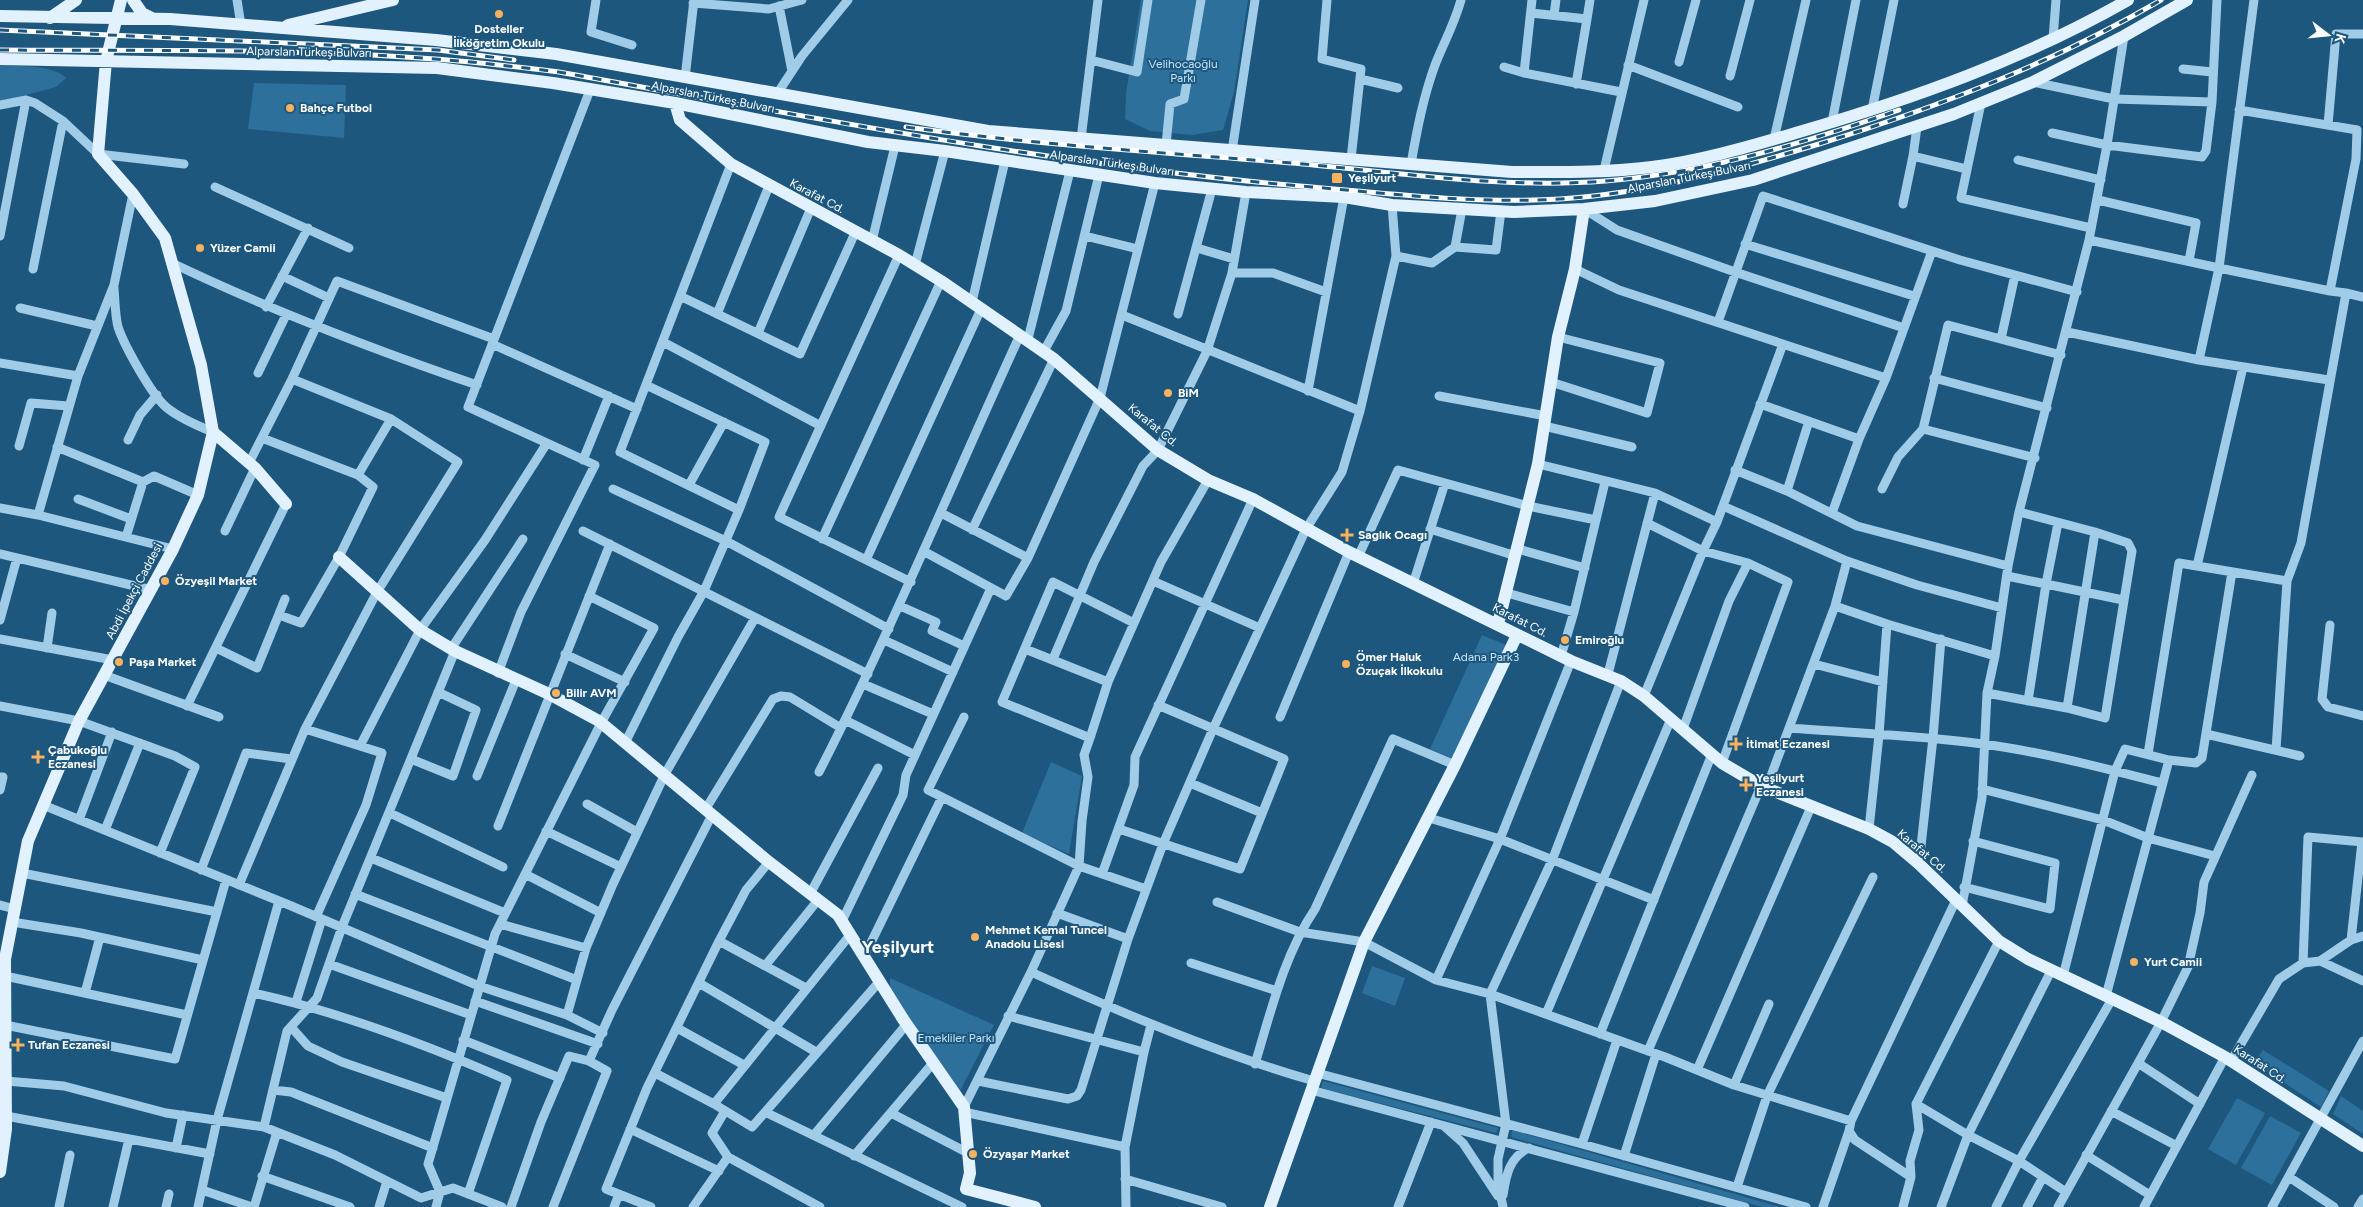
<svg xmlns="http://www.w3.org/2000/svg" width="2363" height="1207" font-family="Figtree,sans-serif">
<rect width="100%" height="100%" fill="#1d577e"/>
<!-- green -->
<path fill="#2c709b" d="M 1141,0 L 1248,0 L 1234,92 L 1223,130 L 1192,135 L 1150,131 L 1125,119 L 1126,93 Z
M 0,65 C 17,66 55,65 66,78 L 56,87 L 0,102 Z
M 254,83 L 346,85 L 344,138 L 248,129 Z
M 1482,635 L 1506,645 L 1452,758 L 1430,749 Z
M 1051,762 L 1082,776 L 1069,854 L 1022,833 Z
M 1372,966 L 1405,978 L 1395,1006 L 1362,993 Z
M 890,978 L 994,1025 L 960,1091 L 890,990 Z
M 2263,1050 L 2329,1091 L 2321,1107 L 2254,1063 Z
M 1323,1081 L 1498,1128 L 1496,1133 L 1321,1088 Z
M 2341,1096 L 2363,1111 L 2363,1134 L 2333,1114 Z
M 2237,1098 L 2265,1113 L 2236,1165 L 2208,1149 Z
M 2270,1116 L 2301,1133 L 2272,1185 L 2241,1168 Z
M 1512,1130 L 1780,1207 L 1762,1207 L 1511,1137 Z"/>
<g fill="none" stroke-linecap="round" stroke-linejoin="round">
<!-- minor -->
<path stroke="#a0cce8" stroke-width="9" d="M 237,0 L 241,25
M 596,0 L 591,32 L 632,45
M 1327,0 L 1322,59 L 1361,69 L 1351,159
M 693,3 L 769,9 L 802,0
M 779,6 L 792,71
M 1531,13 L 1587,19 L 1576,84
M 1554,15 L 1556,0
M 1587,19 L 1590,0
M 2053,39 L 2056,0
M 1091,60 L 1137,72 L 1148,0
M 1679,62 L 1696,0
M 1628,65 L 1738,107
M 1504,67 L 1524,73 L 1621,92
M 2183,69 L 2212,72
M 1524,73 L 1532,0
M 1730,76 L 1750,0
M 685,78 L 694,0
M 1360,79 L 1398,88
M 2033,82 L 2114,99 L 2212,102
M 777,94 L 802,56 L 848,0
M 1981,103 L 1961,198 L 2091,228
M 0,105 L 26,100 L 35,103 L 63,121 L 98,154 L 184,164
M 1872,110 L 1894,0
M 2239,110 L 2357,130 L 2356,159 L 2330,291 L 2346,293 L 2301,543 L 2287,581 L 2276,750
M 1832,122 L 1856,0
M 2328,125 L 2336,34 L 2363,34
M 1917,127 L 1913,156 L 1967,169
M 2052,133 L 2107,145 L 2202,157 L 2206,151 L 2212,102 L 2217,0
M 1081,139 L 1098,0
M 1774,139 L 1806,0
M 1166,145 L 1170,104 L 1184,99 L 1201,0
M 1232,151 L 1255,0
M 2018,160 L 2101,180
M 731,164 L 620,452 L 739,510
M 1411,164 C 1417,130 1423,98 1435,65 C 1444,42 1454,25 1461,0
M 1604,170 L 1644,0
M 215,187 L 349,248
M 2098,200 L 2196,223 L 2189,261
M 1903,204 L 1913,156
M 1584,209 L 1617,230 L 1735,272 L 1904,328
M 0,236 L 26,100
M 1085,236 L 1138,249
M 2089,240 L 2219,268 L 2254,0
M 872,241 L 895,146
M 1745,244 L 1914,296
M 1455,247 L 1462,209
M 1197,248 L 1234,259
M 899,255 L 779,517 L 911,582
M 1396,256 L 1432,263 L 1455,247 L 1496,250 L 1501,211
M 172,263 C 272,311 372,349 477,385
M 915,265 L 945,151
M 33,269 L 63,121
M 1575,269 L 1619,290 L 1886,378
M 1232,273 L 1273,273 L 1326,292
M 282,276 L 329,298
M 114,288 C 115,300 115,315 118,327 C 124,345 151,394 166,407 C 179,418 198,426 213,432
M 2346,293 L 2363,297
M 680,296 L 800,354 L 855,233
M 972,302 L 1005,161
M 266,307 L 308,228
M 20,308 L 97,326
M 717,314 L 769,186
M 1178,314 L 1212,189
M 1122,315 L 1360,411
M 1718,322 L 1763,196 L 1960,260 L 2077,292
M 2067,332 L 2199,360 L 2329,380
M 758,333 L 811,208
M 1028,339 L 1070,171
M 2001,339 L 2015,275
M 663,342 L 821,426
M 492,344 L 637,409
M 1044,351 L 1066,311 L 1099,175
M 2199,360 L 2219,268 L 2330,291
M 0,363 L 78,376
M 258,373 L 286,315
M 1934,378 L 2047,408
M 1551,382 L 1647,413 L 1660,363 L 1558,337
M 1308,391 L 1344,197
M 1439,396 L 1546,416
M 1760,404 L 1859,439
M 1544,426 L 1632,447
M 1923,429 L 2035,458
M 262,438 L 358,475 L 373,487 L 339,557 L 301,623 L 279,615
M 128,440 L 140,415 L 157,395
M 19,446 L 31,403 L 68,406
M 57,447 L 143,482 L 154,476 L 198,495
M 583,460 L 609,396
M 249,463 L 292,379 L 337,281 L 494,339
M 1538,464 L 1655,493 L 1717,522
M 1735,470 L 1787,491 L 1857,526 L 2008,566
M 358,475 L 391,419
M 689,485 L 724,422
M 613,489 L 726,541 L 889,629
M 1882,489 L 1898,457 L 1923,429 L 1948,325 L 2061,355
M 1787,491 L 1809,421
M 78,499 L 131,519
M 1723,506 L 1847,561 L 1917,585 L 2002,608
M 0,508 L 38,515 L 173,549
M 941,513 L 1028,558
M 1832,513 L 1859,439 L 1886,378 L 1932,251
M 38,515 L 78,376 L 114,285 L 133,194
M 1647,523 L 1703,551 L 1748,563 L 1788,582 L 1722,763
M 1430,529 L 1516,556
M 972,530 L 1054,359
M 225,531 L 255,468
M 583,531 L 868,674
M 126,537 L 143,482
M 822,539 L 941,281
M 1518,549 L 1585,568
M 925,552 L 1006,596 L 1028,558 L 1100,398 L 1155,183
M 0,554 L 152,590
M 1358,557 L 1398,470 L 1528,506 L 1596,520
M 866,560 L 981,309
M 2197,566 L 2243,367
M 2007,576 L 2123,600
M 1153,581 L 1260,628
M 1413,584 L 1445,483
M 1507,593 L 1574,612
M 900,606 L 936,622 L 932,631 L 960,644
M 1835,606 L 1887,624 L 1995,656
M 0,620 L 17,558
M 2330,625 L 2322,699 L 2328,707 L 2363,716
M 0,639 L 113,660
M 884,640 L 953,672
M 47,648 L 52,613
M 216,648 L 257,668 L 285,599
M 451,649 L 523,539
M 1025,649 L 1108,682
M 565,654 L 625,682
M 1561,656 L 1574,612 L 1605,482
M 1053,659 L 1094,562 L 1143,466 L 1158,450 L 1207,351 L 1232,273 L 1246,192
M 1814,664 L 1883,682
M 498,673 L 521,612 L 595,465 L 468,407 L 590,90
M 1608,674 L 1655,493
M 104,675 L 219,717
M 863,684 L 933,714
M 1987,693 L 2067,708 L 2095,532 L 2019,512
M 1644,696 L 1703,551 L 1717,522 L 1783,344
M 2028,701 L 2046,584 L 2058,523
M 0,706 L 79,721 L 175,756 L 195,767 L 160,853
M 187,706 L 286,504
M 2067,708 L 2105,718 L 2132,551 L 2128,543 L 2095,532
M 964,717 L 928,790 L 1079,866 L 1146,889
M 1280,717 L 1349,552
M 845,720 L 915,755
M 1789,728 C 1854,733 1919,735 1983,744 C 2043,752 2103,768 2162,783
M 305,729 L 360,746 L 420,630 L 485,540 L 547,443
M 1683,729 L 1729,601 L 1748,563
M 2206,734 L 2300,756
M 1090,738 L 1002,702 L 1053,582 L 1134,623
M 625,743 L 678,637 L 704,591 L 739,510 L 765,442 L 646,385
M 2148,754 L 2179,563 L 2287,581
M 411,759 L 453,776 L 476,710 L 438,692
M 819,772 C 892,629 953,481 1020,335
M 477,776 L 516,680
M 0,777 L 3,777 L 0,790
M 1190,783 L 1262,813
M 1766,789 L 1835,606 L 1847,561
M 1982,789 L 2103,820 L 2148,838 L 2215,856
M 587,804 L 637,832
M 43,805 L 289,905 L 479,986 L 567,1015
M 705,810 L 773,699 L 781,696 L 790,697 L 841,728
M 390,813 L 503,867
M 1429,818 L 1500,839 L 1654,900
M 79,820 L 112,732
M 498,826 L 610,544
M 1119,829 L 1240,869 L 1284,759 L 1158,705
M 1869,829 L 1879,735 L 1887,624
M 105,830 L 140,743
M 546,831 L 621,867
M 371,858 L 505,913
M 1919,864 L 1933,738 L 1941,639
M 201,870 L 246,753 L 291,759
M 22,873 L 217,912
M 525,874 L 601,913
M 1102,874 L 1134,785 L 1135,757 L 1253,499
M 239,885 L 305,729 L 377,592 L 458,462 L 391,419 L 292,379
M 1964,887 L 2050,909 L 2055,863 L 1973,841
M 355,894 L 577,980
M 810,894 L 878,768
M 1217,902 L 1300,932 L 1364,942 L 1436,980 L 1490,994 L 1665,1057 L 1734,1085 L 1851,1121
M 0,905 L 15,909
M 1962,906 L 1982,798 L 1987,693 L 1995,656 L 2008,566 L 2019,512 L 2089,240 L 2107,145 L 2124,36
M 1057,913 L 1128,939
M 316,917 L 366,805 L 382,753 L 360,746
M 842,921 L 903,795 L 906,775 L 991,588
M 12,922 L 81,933 L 203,960
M 500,924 L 586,948 L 613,884 L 665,774 L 755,618
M 2351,940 L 2362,842
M 719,941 L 806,988
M 586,948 L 567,1015 L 603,1033
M 864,957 L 942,797
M 2320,961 L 2363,981
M 1191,963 L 1277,991
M 2303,963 L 2308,837 L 2363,842
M 329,964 L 471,1015
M 765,966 L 818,900
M 1031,972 C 1124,1014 1217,1053 1314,1081
M 5,976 L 187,1015
M 2063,976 L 2115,771 L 2125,749 L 2169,760 L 2196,763 L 2202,758 L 2232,572
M 1436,980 L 1500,839 L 1571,661
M 699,983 L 816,1052
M 85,993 L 100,937
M 253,993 C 340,1012 425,1044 507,1080 L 468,1194
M 2106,996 L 2169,760
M 475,1001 L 598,1044
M 296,1002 L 322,919
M 1546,1014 L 1671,719
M 1008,1016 L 1144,1052 L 1125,1147
M 5,1025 L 175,1059 L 226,880
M 291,1027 L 308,1046 L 342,1062 L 447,1098
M 677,1028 L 744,1065
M 1600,1034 L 1712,754
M 463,1040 L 560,1078
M 1648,1051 L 1761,786
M 1144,1052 L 1151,1025
M 589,1061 L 612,1010 L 712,815
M 2231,1061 L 2279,979 L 2303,963 L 2320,961 L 2351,940 L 2363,936
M 2138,1063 L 2200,1104
M 1255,1064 C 1271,1011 1284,955 1315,909 L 1393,739 L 1455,765
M 1697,1070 L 1811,807
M 655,1073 L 714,1104 L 752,1127 L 879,982
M 1317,1073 L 1582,1144 L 1806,1207
M 6,1081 L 64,1086 L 166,1113 L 264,1127 L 335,1155 L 421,1198 L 453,1188 L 502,1207
M 978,1081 L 1068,1099 L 1077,1096 L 1081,1090 L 1128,939 L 1163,844 L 1213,729 L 1306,529 L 1342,472 L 1360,411 L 1396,256 L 1392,205
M 1734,1085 L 1769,1004
M 273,1090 L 291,1092 L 433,1148
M 1311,1090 L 1745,1207
M 714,1104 L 850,935
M 1916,1104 L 1968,1135 L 2019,1161 L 2066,1192
M 964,1107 L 1031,972 L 1079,866 L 1082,821 L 1088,777 L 1084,755 L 1090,738 L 1108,682 L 1161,562 L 1208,480
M 725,1111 L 712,1133 L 728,1157 L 820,1207
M 2111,1111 L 2177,1146
M 765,1112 L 962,1207
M 964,1112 L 1125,1147 L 1126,1207
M 891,1113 L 968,1153
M 6,1116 L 210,1154
M 264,1127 L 287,1031 L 317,998 L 342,927 L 455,651
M 1445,1127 L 1463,1143 L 1498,1196
M 630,1129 L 719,1171
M 814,1135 L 906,1025
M 1582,1144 L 1617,1040
M 176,1148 L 183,1115
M 2086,1155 L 2150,1195
M 854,1156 L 933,1063
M 1624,1156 L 1656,1054
M 262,1176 L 350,1207
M 1911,1177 L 1855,1140 L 1849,1131 L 1851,1121 L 1956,900
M 2289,1177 L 2334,1207
M 1125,1179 L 1222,1207
M 1737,1187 L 1767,1096 L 1873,877
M 202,1190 L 252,1207
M 1503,1195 C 1506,1176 1509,1157 1529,1148
M 59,1207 L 70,1155
M 113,1207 L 129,1139
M 166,1207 L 169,1194
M 198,1207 L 217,1120 L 279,901
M 254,1207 L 277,1132
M 379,1207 L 387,1181
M 436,1207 L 440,1192 L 428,1164 L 495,934 L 601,723 L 654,628 L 589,596
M 511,1207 L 541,1122 L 569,1056 L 589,1061 L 607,1071 L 553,1207
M 614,1207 L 619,1194
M 651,1207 L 606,1189 L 647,1088 L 719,941 L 746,890 L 769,862
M 693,1207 L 728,1157
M 1398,1207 L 1431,1122
M 1503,1207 L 1498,1183 L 1498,1159 L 1506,1124 L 1490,994 L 1553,858 L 1621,681
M 1823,1207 L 1849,1131
M 1903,1207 L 1911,1177 L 1910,1161 L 1919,1130 L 1916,1104 L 1999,941
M 1941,1207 L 1968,1135 L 2051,971
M 1996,1207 L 2019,1161 L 2112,999
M 2027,1207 L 2043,1177
M 2058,1207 L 2161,1022 L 2188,967 L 2200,913 L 2204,882 L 2252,775
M 2144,1207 L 2225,1057
M 2272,1207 L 2363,1041
M 2358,1207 L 2363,1199"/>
<!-- major -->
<path stroke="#e2f1fe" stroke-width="12" d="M 133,0 L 142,13 L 152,18
M 0,16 L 170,19 L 436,40 L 556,54 L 988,131 L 1512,172 C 1559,172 1606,173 1652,167 C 1701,161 1751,146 1799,132 C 1912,99 2025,59 2128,0
M 50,18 L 76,0
M 288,25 L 393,0
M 0,59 L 437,68 L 553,83 L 675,103 L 868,142 L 945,151 L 1155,183 L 1246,192 L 1344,197 L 1392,205 L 1514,212 L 1584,209 L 1655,201 L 1753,180 L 1954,114 L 2033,82 L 2124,36 L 2187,0
M 675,103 L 680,120 L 731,164 L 899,255 L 941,281 L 1054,359 L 1158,450 L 1208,480 L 1253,499 L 1349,552 L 1571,661 L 1621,681 L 1644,696 L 1722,763 L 1761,786 L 1869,829 L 1893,842 L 1919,864 L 1999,941 L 2028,959 L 2161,1022 L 2225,1057 L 2363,1146
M 213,432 L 255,468 L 286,504
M 339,557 L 420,630 L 455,651 L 549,694 L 599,721 L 769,862 L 838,915 L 903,1019 L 964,1107 L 970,1173 L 966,1189 L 1035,1207
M 1498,624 L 1538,464 L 1558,337 L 1575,269 L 1584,209
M 0,1172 L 6,1129 L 5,959 L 28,841 L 79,721 L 173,549 L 198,495 L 213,432 L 201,365 L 165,238 L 133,194 L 98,154 L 106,61 L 121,0
M 1270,1207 L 1364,942 L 1455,765 L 1517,635"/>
<!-- rail casing -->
<g stroke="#fff" stroke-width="5">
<path id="rail" d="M 0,30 L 438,50 L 514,60
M 0,50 C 145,51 291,48 435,59 C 477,62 518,67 559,72 C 809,117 1059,166 1312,187 C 1394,194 1478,204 1560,199 C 1650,193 1733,170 1819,144 C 1938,107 2053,63 2161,0
M 906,127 C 1038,145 1171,153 1303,164 C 1403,173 1505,189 1605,181 C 1706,173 1804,143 1899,110"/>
</g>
<!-- rail -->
<use href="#rail" stroke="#1d577e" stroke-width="3" stroke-dasharray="9" stroke-linecap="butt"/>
</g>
<!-- markers -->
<g fill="#f8b25e" stroke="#1d577e" stroke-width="2">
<circle cx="499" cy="14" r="5"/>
<circle cx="290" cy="108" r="5"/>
<rect x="1331" y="172" width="12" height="12" rx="2.5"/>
<circle cx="200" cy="248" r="5"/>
<circle cx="1168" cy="393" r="5"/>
<path d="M1344.5 527.5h5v5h5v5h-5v5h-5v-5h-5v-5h5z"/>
<circle cx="165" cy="581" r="5"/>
<circle cx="1565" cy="640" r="5"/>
<circle cx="119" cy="662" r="5"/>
<circle cx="1346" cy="664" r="5"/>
<circle cx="556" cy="693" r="5"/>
<path d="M1733.5 736.5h5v5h5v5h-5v5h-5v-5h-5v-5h5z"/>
<path d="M35.5 749.5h5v5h5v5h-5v5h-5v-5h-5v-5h5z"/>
<path d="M1743.5 777.5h5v5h5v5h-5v5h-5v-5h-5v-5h5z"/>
<circle cx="975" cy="937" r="5"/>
<circle cx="2134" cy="962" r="5"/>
<path d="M15.5 1037.5h5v5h5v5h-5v5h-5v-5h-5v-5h5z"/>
<circle cx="973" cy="1154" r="5"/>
</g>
<g text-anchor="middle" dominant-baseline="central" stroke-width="4" stroke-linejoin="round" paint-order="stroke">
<!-- poi labels -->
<g font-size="12" font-weight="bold" fill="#fff" stroke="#1d577e" text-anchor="start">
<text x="499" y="29" text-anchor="middle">Dosteller<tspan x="499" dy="14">İlköğretim Okulu</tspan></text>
<text x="300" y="108">Bahçe Futbol</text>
<text x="1348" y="178">Yeşilyurt</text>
<text x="210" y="248">Yüzer Camii</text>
<text x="1178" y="393">BiM</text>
<text x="1358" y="535">Saglık Ocagı</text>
<text x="175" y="581">Özyeşil Market</text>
<text x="1575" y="640">Emiroğlu</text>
<text x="1356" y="657">Ömer Haluk<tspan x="1356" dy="14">Özuçak İlkokulu</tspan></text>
<text x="129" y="662">Paşa Market</text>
<text x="566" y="693">Bilir AVM</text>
<text x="1746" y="744">İtimat Eczanesi</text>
<text x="48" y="750">Çabukoğlu<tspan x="48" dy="14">Eczanesi</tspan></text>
<text x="1756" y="778">Yeşilyurt<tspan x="1756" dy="14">Eczanesi</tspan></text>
<text x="985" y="930">Mehmet Kemal Tuncel<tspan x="985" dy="14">Anadolu Lisesi</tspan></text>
<text x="2144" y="962">Yurt Camii</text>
<text x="28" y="1045">Tufan Eczanesi</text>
<text x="983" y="1154">Özyaşar Market</text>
</g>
<!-- street labels -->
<g font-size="12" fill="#fff" stroke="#1d577e">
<text transform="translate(309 52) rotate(1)">Alparslan Türkeş Bulvarı</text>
<text transform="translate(713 97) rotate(11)">Alparslan Türkeş Bulvarı</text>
<text transform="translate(1112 163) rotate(8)">Alparslan Türkeş Bulvarı</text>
<text transform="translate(1689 177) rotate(-11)">Alparslan Türkeş Bulvarı</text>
<text transform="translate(817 196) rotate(28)">Karafat Cd.</text>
<text transform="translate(1153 425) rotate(39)">Karafat Cd.</text>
<text transform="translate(134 591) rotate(-62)">Abdi İpekçi Caddesi</text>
<text transform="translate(1520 620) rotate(27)">Karafat Cd.</text>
<text transform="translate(1922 851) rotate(40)">Karafat Cd.</text>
<text transform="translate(2260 1064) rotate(33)">Karafat Cd.</text>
</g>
<!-- park labels -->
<g font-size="12" fill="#c4e3f6" stroke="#1d577e">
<text x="1183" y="64">Velihocaoğlu<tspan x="1183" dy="14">Parkı</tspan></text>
<text x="1486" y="657">Adana Park3</text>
<text x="956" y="1038">Emekliler Parkı</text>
</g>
<!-- district labels -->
<g font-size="18" font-weight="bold" fill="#fff" stroke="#1d577e">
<text x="898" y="947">Yeşilyurt</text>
</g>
</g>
<!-- north arrow -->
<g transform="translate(2328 35) rotate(106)" stroke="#1d577e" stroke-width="4" paint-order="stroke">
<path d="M0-4L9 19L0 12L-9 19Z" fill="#ffffff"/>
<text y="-8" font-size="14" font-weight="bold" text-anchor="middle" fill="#ffffff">K</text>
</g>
</svg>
